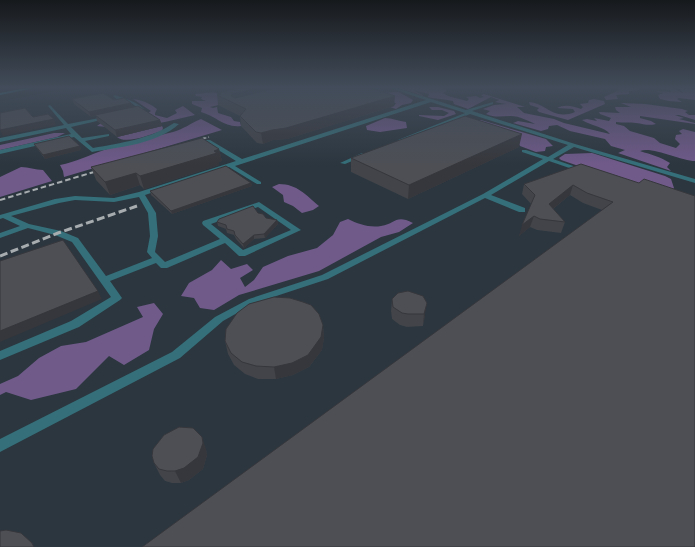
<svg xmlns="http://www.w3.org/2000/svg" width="695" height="547" font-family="Barlow,sans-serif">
<rect width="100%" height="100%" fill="#282e32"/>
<!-- built -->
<path fill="#2b363f" d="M 71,88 L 695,88 L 695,547 L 0,547 L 0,101 Z"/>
<!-- forest -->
<path fill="#705a8a" d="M 236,88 L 292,88 L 210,107 L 213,108 L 217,107 L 218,113 L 231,117 L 234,121 L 240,122 L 241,126 C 224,128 216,116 201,112 L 202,108 L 192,104 L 192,101 L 206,101 L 201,99 L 202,97 L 196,96 L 195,94 L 214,92 L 218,94 L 242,89 Z
M 399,88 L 443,88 L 447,91 L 443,93 L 448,96 L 467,101 L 469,99 L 466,97 L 476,96 L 480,98 L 484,97 L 481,95 L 484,94 L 525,107 L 517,107 L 524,113 L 554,119 L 564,123 L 610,134 C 603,126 591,126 582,120 L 587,119 L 597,121 L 594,118 L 609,121 L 611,118 L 600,114 L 599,112 L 620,113 L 616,110 L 615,107 L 631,107 L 621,103 L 645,104 L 682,109 L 688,111 L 685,112 L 689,115 L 695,115 L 695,120 L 679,115 L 675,115 L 684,118 L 679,119 L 695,123 L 695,124 L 640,116 L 640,118 L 651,121 L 656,124 C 648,126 644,124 636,123 C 630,122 623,123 616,122 L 616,124 L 624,126 L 630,131 L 654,138 L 660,143 L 676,148 L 680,144 L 675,139 L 676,135 L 682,134 L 679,131 L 683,129 L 695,132 L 695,161 C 681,161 652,146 640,151 C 652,155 659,156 670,163 L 667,167 L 671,171 L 618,153 L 625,150 L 611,146 L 605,139 L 570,131 L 557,125 L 549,126 L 548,129 L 541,131 L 513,123 L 518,121 L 535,124 C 529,121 519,116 511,116 C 502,116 495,118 486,114 L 490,111 L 483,109 L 494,105 L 506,104 L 495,102 L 499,100 L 491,97 L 468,109 L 454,104 L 453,101 C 444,99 436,99 428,97 L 429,94 L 413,90 L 424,96 Z
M 618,88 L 639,88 L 639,90 L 629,91 L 629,94 L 616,95 L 618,99 L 606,100 L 604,97 L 619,90 Z
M 661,88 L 672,88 L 683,93 L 681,90 L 678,88 L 695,89 L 695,100 L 679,98 L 677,99 L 682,102 L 669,101 L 660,99 L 658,95 L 663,93 L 656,92 L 658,91 L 671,92 L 670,90 Z
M 391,92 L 399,92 L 413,100 L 411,103 L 402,105 L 396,109 L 390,107 L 394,106 L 396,103 L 388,101 L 381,94 Z
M 133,99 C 142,100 151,104 157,109 L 155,113 L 155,115 L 167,118 L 177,113 L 175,110 L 183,106 L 195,115 C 163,123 130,130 97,126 L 104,121 L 146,114 L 151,111 Z
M 594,99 L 604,101 L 605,104 L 568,120 L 539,112 L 537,110 L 539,108 L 530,105 L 529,102 C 546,103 553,121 575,112 L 573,109 L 557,108 C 565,104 573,106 581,109 L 583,107 L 580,104 L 588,103 L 589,100 Z
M 429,107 L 438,107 L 454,111 L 456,114 L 438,120 L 419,116 L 419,115 L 444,116 L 449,113 L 442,110 L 432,110 Z
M 385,118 C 392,118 399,121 406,122 L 407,128 L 380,132 L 367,130 L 366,126 Z
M 201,119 L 222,130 L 64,177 L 63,171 L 60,165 C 76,162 89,155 104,150 C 127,143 150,138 173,132 C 184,129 191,123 201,119 Z
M 481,120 L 546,139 L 553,146 L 546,147 L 545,151 L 536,152 L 520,146 L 518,142 L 474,121 Z
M 162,126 L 163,128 L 162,131 C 151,134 126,145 117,137 Z
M 54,133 L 65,133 L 57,137 L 0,150 L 0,145 Z
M 592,153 L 665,176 L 671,179 L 674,188 L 671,192 L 608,176 L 561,160 L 559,158 L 565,154 Z
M 21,167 C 29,167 35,170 43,170 L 52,181 L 0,197 L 0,177 Z
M 279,184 C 297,184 306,195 319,206 L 313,210 L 302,213 L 293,206 L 284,202 L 283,195 L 272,187 Z
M 348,219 C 358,224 370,228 381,226 C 396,224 395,214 413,223 L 399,232 L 381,237 L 319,271 L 239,295 L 214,310 L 200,308 L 194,298 L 181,296 L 189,283 L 212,270 L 221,260 L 231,269 L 247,264 L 253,270 L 240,278 L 245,287 L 254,280 L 263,267 L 288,256 L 317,248 L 333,235 L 340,222 Z
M 154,303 L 163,314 L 154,329 L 149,350 L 124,365 L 109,356 L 76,389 L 31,400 L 6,392 L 0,395 L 0,384 L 18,376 L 39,358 L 61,346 L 86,342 L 143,317 L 137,307 Z"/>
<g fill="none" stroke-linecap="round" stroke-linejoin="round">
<!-- lane -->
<path fill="#356f79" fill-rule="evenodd" d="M 374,88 L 381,88 L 363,94 L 361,93 Z
M 390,88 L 397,88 L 466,110 L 493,102 L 493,104 L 472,111 L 575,144 L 695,179 L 695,183 L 574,147 L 553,159 L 585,170 L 585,172 L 581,172 L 549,161 L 491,195 L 525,208 L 525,212 L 519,212 L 485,198 L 328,279 L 255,303 L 223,321 L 180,358 L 0,452 L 0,439 L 172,352 L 215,317 L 249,299 L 322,275 L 483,194 L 543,159 L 522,152 L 522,150 L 526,150 L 548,157 L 568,145 L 470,114 L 402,142 L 398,142 L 398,140 L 465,113 L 431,102 L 235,166 L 261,182 L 261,184 L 257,184 L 229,167 L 145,195 L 156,213 L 158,236 L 155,252 L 165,262 L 220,239 L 203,225 L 202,223 L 203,221 L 259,202 L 301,230 L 245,256 L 239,256 L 225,243 L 167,268 L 161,268 L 156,263 L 110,281 L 122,298 L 120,300 L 79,327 L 0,360 L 0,351 L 71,321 L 111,297 L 72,242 L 55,235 L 28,228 L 0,238 L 0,233 L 20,226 L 3,218 L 0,219 L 0,215 L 55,199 L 75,196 L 114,198 L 139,192 L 236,161 L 207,143 L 196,147 L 193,145 L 206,140 L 210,140 L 242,159 L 426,100 ZM 139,197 L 148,213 L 150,236 L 147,252 L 152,258 L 106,276 L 78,238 L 61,231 L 29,224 L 11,216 L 59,203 L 75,200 L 114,202 ZM 258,207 L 291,230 L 243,250 L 211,224 Z
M 115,95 C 126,99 135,101 144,109 L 134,111 L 134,109 L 138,108 L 130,102 L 119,101 L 113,96 Z
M 50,105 L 68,124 L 110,116 L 110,118 L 71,127 L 82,138 L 109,134 L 109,136 L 85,141 L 93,148 C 121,143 150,139 174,123 L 179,124 C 157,144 120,147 92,152 L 74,137 L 0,154 L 0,150 L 71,134 L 66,128 L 0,142 L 0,138 L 64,125 L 48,106 Z
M 362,153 L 364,154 L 364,156 L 345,164 L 340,163 Z"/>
<!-- secondary -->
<path fill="#2d94a4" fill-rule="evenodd" d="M 25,88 L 35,88 L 0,95 L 0,93 Z"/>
<!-- rail-far2 -->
<path stroke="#a7acaf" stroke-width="1.5" stroke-dasharray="4.5 2" stroke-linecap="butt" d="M 202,139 L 209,137"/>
<!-- rail-far1 -->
<path stroke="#a7acaf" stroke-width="2" stroke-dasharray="5.5 3" stroke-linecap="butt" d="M 194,142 L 205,138
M 0,200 L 104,169"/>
<!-- rail -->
<path stroke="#a7acaf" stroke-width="3" stroke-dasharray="8 3.5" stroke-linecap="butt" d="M 0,256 L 58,233 L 137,206"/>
</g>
<!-- wall -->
<path fill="#424449" d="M 217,93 L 394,106 L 287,139 L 273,140 L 263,144 L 257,143 L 241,126 L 240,116 L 218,105 Z
M 72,99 L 114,100 L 131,103 L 133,107 L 160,120 L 162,126 L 117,137 L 97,121 L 96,116 L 91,117 L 74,104 Z
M 34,144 L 80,146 L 81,150 L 45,159 L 36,147 Z
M 519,147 L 408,199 L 351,172 L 351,158 Z
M 219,149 L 222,161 L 219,162 L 219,165 L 144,189 L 140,185 L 110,195 L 96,180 L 91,167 Z
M 251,183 L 252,186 L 172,214 L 151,195 L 150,191 Z
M 639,183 L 602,210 L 583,203 L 570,195 L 553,209 L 565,222 L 561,233 L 537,230 L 530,227 L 519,236 L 531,204 L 522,194 L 524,184 Z
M 258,213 L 266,218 L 277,220 L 278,224 L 265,238 L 254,239 L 244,248 L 236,239 L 234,235 L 227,233 L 226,229 L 218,226 L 217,222 Z
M 423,296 L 425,315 L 423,326 L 407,327 L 400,325 L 392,319 L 391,311 L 392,299 Z
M 323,325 L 324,338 L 322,350 L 309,367 L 293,375 L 276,379 L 258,379 L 245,374 L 234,365 L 228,354 L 225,341 Z
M 206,449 L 207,455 L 203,469 L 189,480 L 181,483 L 172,483 L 165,481 L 160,475 L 154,463 Z"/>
<!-- shaded-wall -->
<path fill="#36373c" d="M 257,88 L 293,88 L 234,104 L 231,96 L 232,94 Z
M 395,96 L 394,106 L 287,139 L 273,140 L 263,144 L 261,133 L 272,130 Z
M 131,103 L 133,108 L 91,117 L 89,112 Z
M 54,119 L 56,125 L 3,136 L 0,130 Z
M 160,120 L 162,126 L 117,137 L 115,130 Z
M 522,134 L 519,147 L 408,199 L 409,185 Z
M 80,146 L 81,150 L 45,159 L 43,155 Z
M 219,149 L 222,161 L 219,162 L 219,165 L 144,189 L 140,176 Z
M 136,173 L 140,185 L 110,195 L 105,182 Z
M 251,183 L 252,186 L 172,214 L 171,211 Z
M 573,185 L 570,195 L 545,215 L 549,204 Z
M 534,216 L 530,227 L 519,236 L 522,225 Z
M 277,220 L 278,224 L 265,238 L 264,234 Z
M 254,235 L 254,239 L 244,248 L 243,244 Z
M 98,291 L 102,299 L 0,342 L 0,331 Z
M 427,303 L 425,315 L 423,326 L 424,314 Z
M 323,325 L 324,338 L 322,350 L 309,367 L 293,375 L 276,379 L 274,367 Z
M 202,437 L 206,449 L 207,455 L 203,469 L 189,480 L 181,483 L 175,471 Z"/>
<!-- building -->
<path fill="#4d4f55" stroke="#36373c" d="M 238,88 L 257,88 L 232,94 L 231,96 L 235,98 L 276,88 L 370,88 L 395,96 L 286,128 L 272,130 L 261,133 L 256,132 L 240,116 L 246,109 L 217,95 L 221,94 L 217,93 Z
M 103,93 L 114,100 L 124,98 L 131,103 L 89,112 L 72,99 Z
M 138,106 L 160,120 L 115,130 L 95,115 Z
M 25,108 L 33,117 L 48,114 L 54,119 L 0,130 L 0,113 Z
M 465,116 L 522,134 L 409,185 L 351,158 Z
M 69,136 L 80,146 L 43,155 L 34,144 Z
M 202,138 L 219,149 L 214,151 L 217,153 L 140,176 L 136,173 L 105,182 L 91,167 Z
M 581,164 L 639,183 L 644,179 L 695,196 L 695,547 L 142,547 L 613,202 L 587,193 L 573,185 L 549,204 L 565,222 L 540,219 L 534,216 L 522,225 L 535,195 L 524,184 Z
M 226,166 L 251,183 L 171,211 L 150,191 Z
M 253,206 L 258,213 L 263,214 L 266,218 L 277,220 L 264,234 L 254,235 L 243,244 L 235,235 L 234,231 L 227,229 L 226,225 L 217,222 L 219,219 Z
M 63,240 L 98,291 L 0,331 L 0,261 Z
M 408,291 L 423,296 L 427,303 L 424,314 L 408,314 L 402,313 L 393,307 L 392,299 L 398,293 Z
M 274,297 L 290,298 L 303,302 L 311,305 L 319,314 L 323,325 L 321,337 L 308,355 L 292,363 L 274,367 L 256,366 L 242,362 L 231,353 L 225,341 L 226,329 L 237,313 L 249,304 Z
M 179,427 L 193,428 L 202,437 L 203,443 L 198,457 L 184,468 L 175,471 L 167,471 L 159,469 L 154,463 L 152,456 L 153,449 L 164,435 Z
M 6,530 L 21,533 L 32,543 L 34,547 L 0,547 L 0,531 Z"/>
<!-- sky -->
<linearGradient id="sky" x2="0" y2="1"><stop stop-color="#16191c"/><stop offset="0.53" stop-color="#424c5a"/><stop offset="1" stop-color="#424c5a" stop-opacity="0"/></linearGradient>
<rect width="695" height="165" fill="url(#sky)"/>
</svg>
